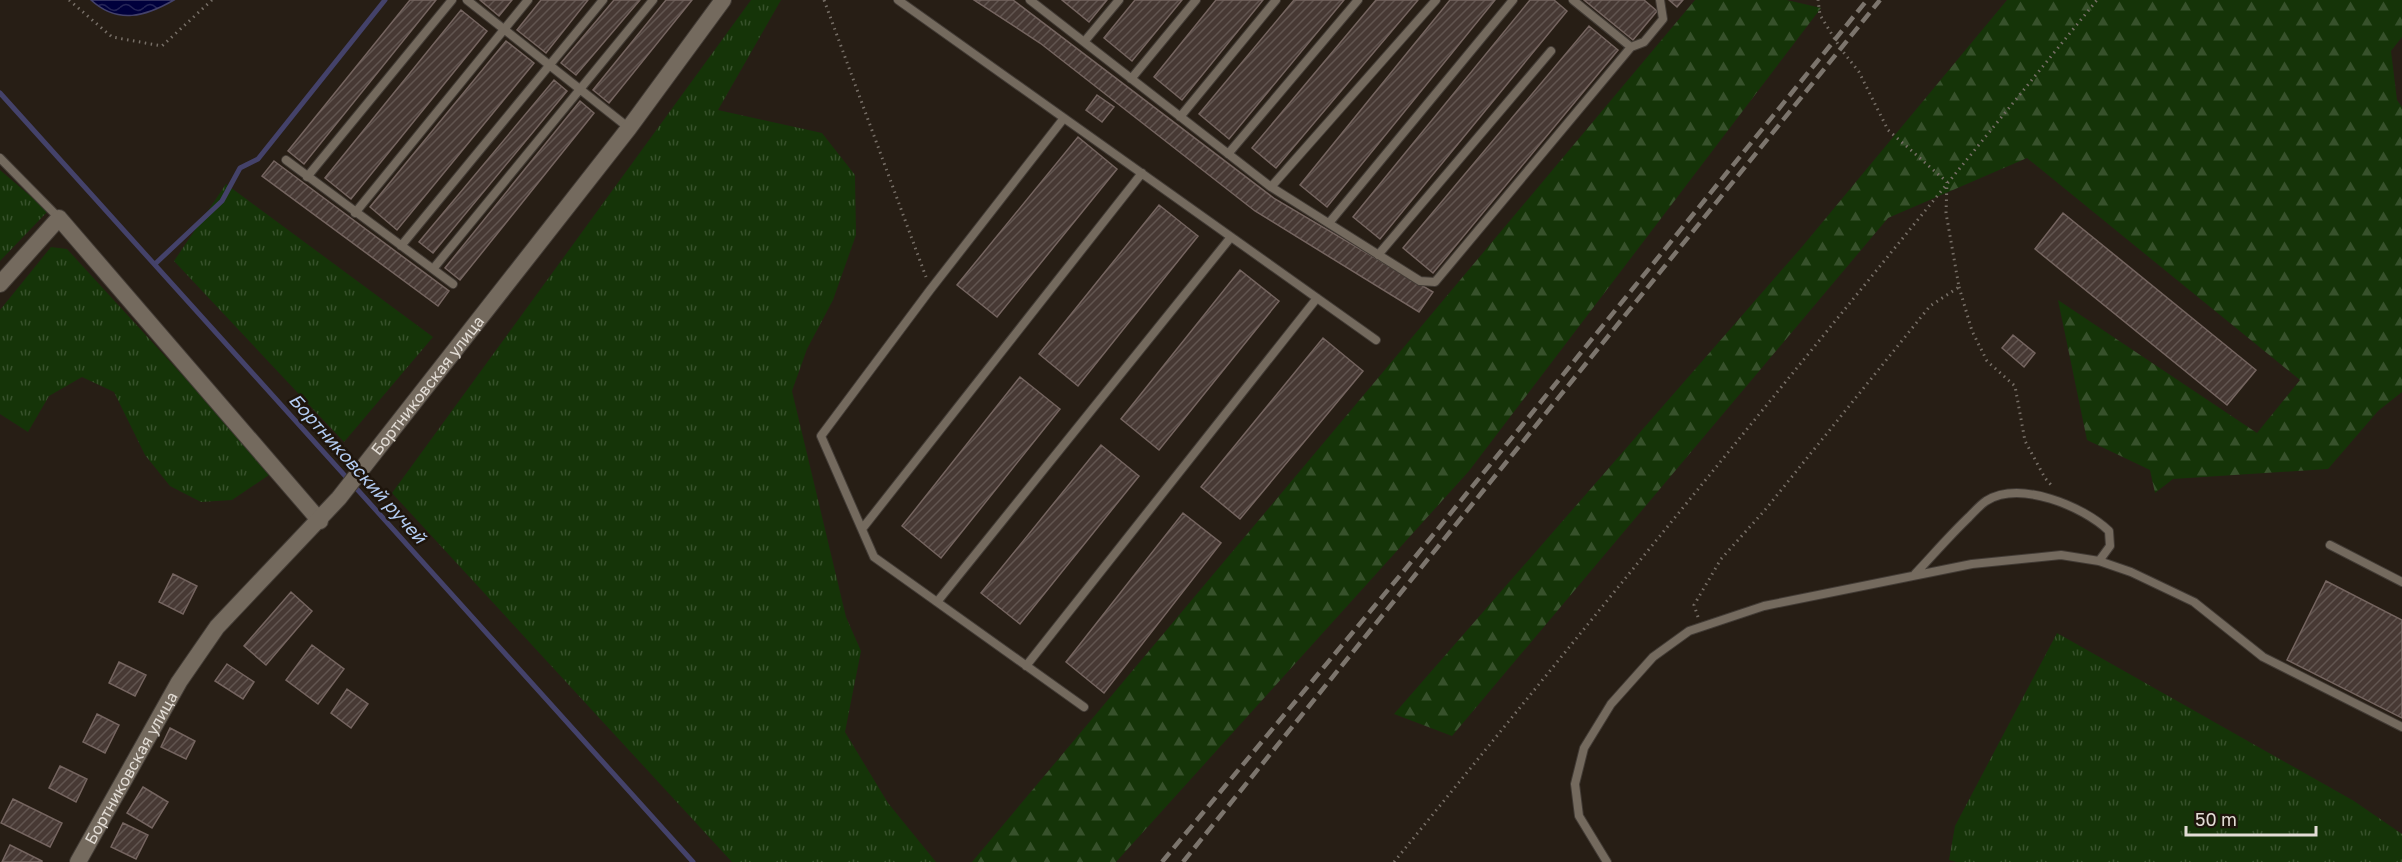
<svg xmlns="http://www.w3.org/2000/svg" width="2402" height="862" font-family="'Golos Text',sans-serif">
<defs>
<pattern id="grass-tufts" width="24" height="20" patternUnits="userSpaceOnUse" patternTransform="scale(1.5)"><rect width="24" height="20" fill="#153408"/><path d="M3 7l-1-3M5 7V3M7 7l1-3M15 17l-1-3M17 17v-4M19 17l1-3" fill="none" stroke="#37512b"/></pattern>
<pattern id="forest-firs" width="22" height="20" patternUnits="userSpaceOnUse" patternTransform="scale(1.5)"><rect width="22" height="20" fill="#153408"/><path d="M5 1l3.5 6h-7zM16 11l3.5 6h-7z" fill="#37512b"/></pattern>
<pattern id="water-waves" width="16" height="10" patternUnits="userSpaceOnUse" patternTransform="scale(1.5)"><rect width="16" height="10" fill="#00003c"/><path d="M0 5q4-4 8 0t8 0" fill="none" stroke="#252557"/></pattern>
<pattern id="building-hatch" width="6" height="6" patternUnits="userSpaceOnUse" patternTransform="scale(1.5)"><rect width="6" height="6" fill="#473934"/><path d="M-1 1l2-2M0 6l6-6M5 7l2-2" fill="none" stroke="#615550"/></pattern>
</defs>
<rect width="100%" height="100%" fill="#271e15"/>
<!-- grass -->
<path fill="url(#grass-tufts)" d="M 751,0 L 781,0 L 718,110 L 822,133 L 855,175 L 856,235 L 833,300 L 807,349 L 792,391 L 846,617 L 861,651 L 845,732 L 888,803 L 936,862 L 732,862 L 392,493 Z
M 0,170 L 48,211 L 0,261 Z
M 226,184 L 433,337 L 344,442 L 174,261 Z
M 51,247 L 67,249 L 272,473 L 232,500 L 201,502 L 170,486 L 145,455 L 114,392 L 82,377 L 49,396 L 28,432 L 0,414 L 0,310 Z
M 2057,633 L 2354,801 L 2402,834 L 2402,862 L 1956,862 L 1949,860 L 1955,826 Z"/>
<!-- forest -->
<path fill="url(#forest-firs)" d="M 1695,0 L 1787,0 L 1821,8 L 1469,471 L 1116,862 L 972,862 Z
M 2007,0 L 2402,0 L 2402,37 L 2391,51 L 2397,100 L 2402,107 L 2402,392 L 2378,411 L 2328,469 L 2173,479 L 2155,493 L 2150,470 L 2087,440 L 2058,300 L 2257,433 L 2300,380 L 2027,158 L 1888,218 L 1452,736 L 1394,714 L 1801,248 Z"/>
<!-- water -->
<path fill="url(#water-waves)" stroke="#44426a" stroke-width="1.5" d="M 91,0 L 174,0 C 146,16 118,25 91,0 Z"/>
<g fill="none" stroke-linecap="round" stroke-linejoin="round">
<!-- stream -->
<path stroke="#44426a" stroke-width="5" d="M 0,93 L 693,862
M 155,264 L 222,201 L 240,168 L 258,159 L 385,0"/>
</g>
<!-- building -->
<path fill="url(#building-hatch)" stroke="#756560" stroke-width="1.5" d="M 410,0 L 436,0 L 304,164 L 288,151 Z
M 480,0 L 512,0 L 499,16 Z
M 541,0 L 588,0 L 546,53 L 517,30 Z
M 614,0 L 640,0 L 576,75 L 561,63 Z
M 666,0 L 692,0 L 609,103 L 593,90 Z
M 974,0 L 1013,0 L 1275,199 L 1433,292 L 1419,312 L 1255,211 L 1040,43 Z
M 1062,0 L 1107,0 L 1089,22 Z
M 1135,0 L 1182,0 L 1132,61 L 1104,38 Z
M 1216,0 L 1263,0 L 1182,100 L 1154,77 Z
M 1294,0 L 1344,0 L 1229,139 L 1199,114 Z
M 1376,0 L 1418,0 L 1276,168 L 1252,148 Z
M 1450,0 L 1495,0 L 1327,207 L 1300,185 Z
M 1530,0 L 1554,0 L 1567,11 L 1380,239 L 1353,217 Z
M 1584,0 L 1644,0 L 1657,11 L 1633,40 Z
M 1669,0 L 1683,0 L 1677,7 Z
M 461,10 L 487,31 L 351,199 L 325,178 Z
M 1589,26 L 1618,50 L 1433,273 L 1403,248 Z
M 506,41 L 534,63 L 397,230 L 370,207 Z
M 554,80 L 567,91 L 433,253 L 419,242 Z
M 1097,95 L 1114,107 L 1102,122 L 1086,110 Z
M 580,101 L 594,113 L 460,280 L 445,268 Z
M 1078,137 L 1117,169 L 997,317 L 957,285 Z
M 274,161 L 449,291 L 438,306 L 262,176 Z
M 1159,205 L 1198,236 L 1078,386 L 1039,354 Z
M 2063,213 L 2256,370 L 2227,405 L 2035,249 Z
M 1240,270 L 1279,301 L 1159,450 L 1121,419 Z
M 2013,335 L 2035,353 L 2024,367 L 2002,348 Z
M 1323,338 L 1363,371 L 1240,519 L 1201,487 Z
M 1020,377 L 1060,409 L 941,558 L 902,526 Z
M 1101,445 L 1139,476 L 1020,624 L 981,593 Z
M 1183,513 L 1221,543 L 1104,693 L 1066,662 Z
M 173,574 L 197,586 L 183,614 L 159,602 Z
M 2326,581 L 2402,620 L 2402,718 L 2287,660 Z
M 291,592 L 312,611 L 266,665 L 244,646 Z
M 312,645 L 344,669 L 318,704 L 286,680 Z
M 119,662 L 146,675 L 135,696 L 109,683 Z
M 227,664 L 254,682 L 243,699 L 215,681 Z
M 347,689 L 368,704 L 351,728 L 331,713 Z
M 97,714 L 119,725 L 105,753 L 83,742 Z
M 170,728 L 195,741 L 186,759 L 161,747 Z
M 60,766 L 87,779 L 76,802 L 49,788 Z
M 143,787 L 168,802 L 152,828 L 127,813 Z
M 13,799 L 62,823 L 50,847 L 1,823 Z
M 123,823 L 148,835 L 136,859 L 111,847 Z
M 10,845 L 42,861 L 42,862 L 2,862 Z"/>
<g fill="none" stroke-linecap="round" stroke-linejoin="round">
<!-- lane casing -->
<g stroke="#423b35" stroke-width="10">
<path id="lane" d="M 467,0 L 629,128
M 898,0 L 1376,340
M 1030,0 L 1271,187 L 1420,281 L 1435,282 L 1631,47 L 1573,0
M 1084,42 L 1119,0
M 1631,47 L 1644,42 L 1663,19 L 1660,0
M 1131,79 L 1196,0
M 1180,117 L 1276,0
M 1064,118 L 930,290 L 821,436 L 874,557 L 1084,707
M 1228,154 L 1358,0
M 0,158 L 59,218
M 286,160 L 453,284
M 307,177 L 452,0
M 1271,187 L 1436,0
M 355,213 L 528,0
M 1329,223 L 1513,0
M 401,246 L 603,0
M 1378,255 L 1551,51
M 433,269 L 653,0
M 862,529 L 1142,173
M 2330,545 L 2402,582
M 1915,574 C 1933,555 1950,535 1969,517 C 1974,512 1980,505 1986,501 C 2020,480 2083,506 2109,531 L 2110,546 L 2099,561
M 937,602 L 1231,237
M 1026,666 L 1317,298
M 1607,862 L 1579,816 L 1575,784 L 1584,748 L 1611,704 L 1653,657 L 1689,631 L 1764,606 L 1972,564 L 2061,555 L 2099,561 L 2131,572 L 2194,602 L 2263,657 L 2402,727"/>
</g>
<!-- street casing -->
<g stroke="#423b35" stroke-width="18">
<g id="street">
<path d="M 0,284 L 59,218 L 320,521"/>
<path id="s1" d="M 78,862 L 179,682 L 217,627 L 339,498 L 629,128 L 723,0"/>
</g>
</g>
<!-- path -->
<path stroke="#776f67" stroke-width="3" stroke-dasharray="1.5 4.5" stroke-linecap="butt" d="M 69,0 L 112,37 L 162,46 L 212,0
M 824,0 L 926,277
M 1959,287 L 1972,331 L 1987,361 L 2015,386 L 2025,441 L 2045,478 L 2052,486
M 1698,617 L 1694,605 L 1721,559 L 1765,510 L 1930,306 L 1959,287 L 1946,213 L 1947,182 L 1888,130 L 1859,72 L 1841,49 L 1820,15 L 1818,0
M 1394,862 L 2097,0"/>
<!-- lane -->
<use href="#lane" stroke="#746a5e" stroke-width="8"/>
<!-- street -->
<use href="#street" stroke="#746a5e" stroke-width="16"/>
<!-- rail -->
<path stroke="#7c756d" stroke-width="4.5" stroke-dasharray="12 6" stroke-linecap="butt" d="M 1162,862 L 1407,567 L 1867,0
M 1183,862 L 1880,0"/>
</g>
<g text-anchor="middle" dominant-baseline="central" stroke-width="5" stroke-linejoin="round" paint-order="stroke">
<!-- street labels -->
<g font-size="16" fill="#e2dcd5" stroke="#1e150c">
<text stroke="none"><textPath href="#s1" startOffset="594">Бортниковская улица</textPath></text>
<text stroke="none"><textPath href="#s1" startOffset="108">Бортниковская улица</textPath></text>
</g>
<!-- water labels -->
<g font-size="18" font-style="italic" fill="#b3ccf2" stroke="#1e150c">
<text transform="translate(358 468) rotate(48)">Бортниковский ручей</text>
</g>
</g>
<!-- scale -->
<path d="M2186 826v9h130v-9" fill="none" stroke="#e2dcd5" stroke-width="3"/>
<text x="2195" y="826" font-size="18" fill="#e2dcd5" stroke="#1e150c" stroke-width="4.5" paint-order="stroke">50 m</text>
</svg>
